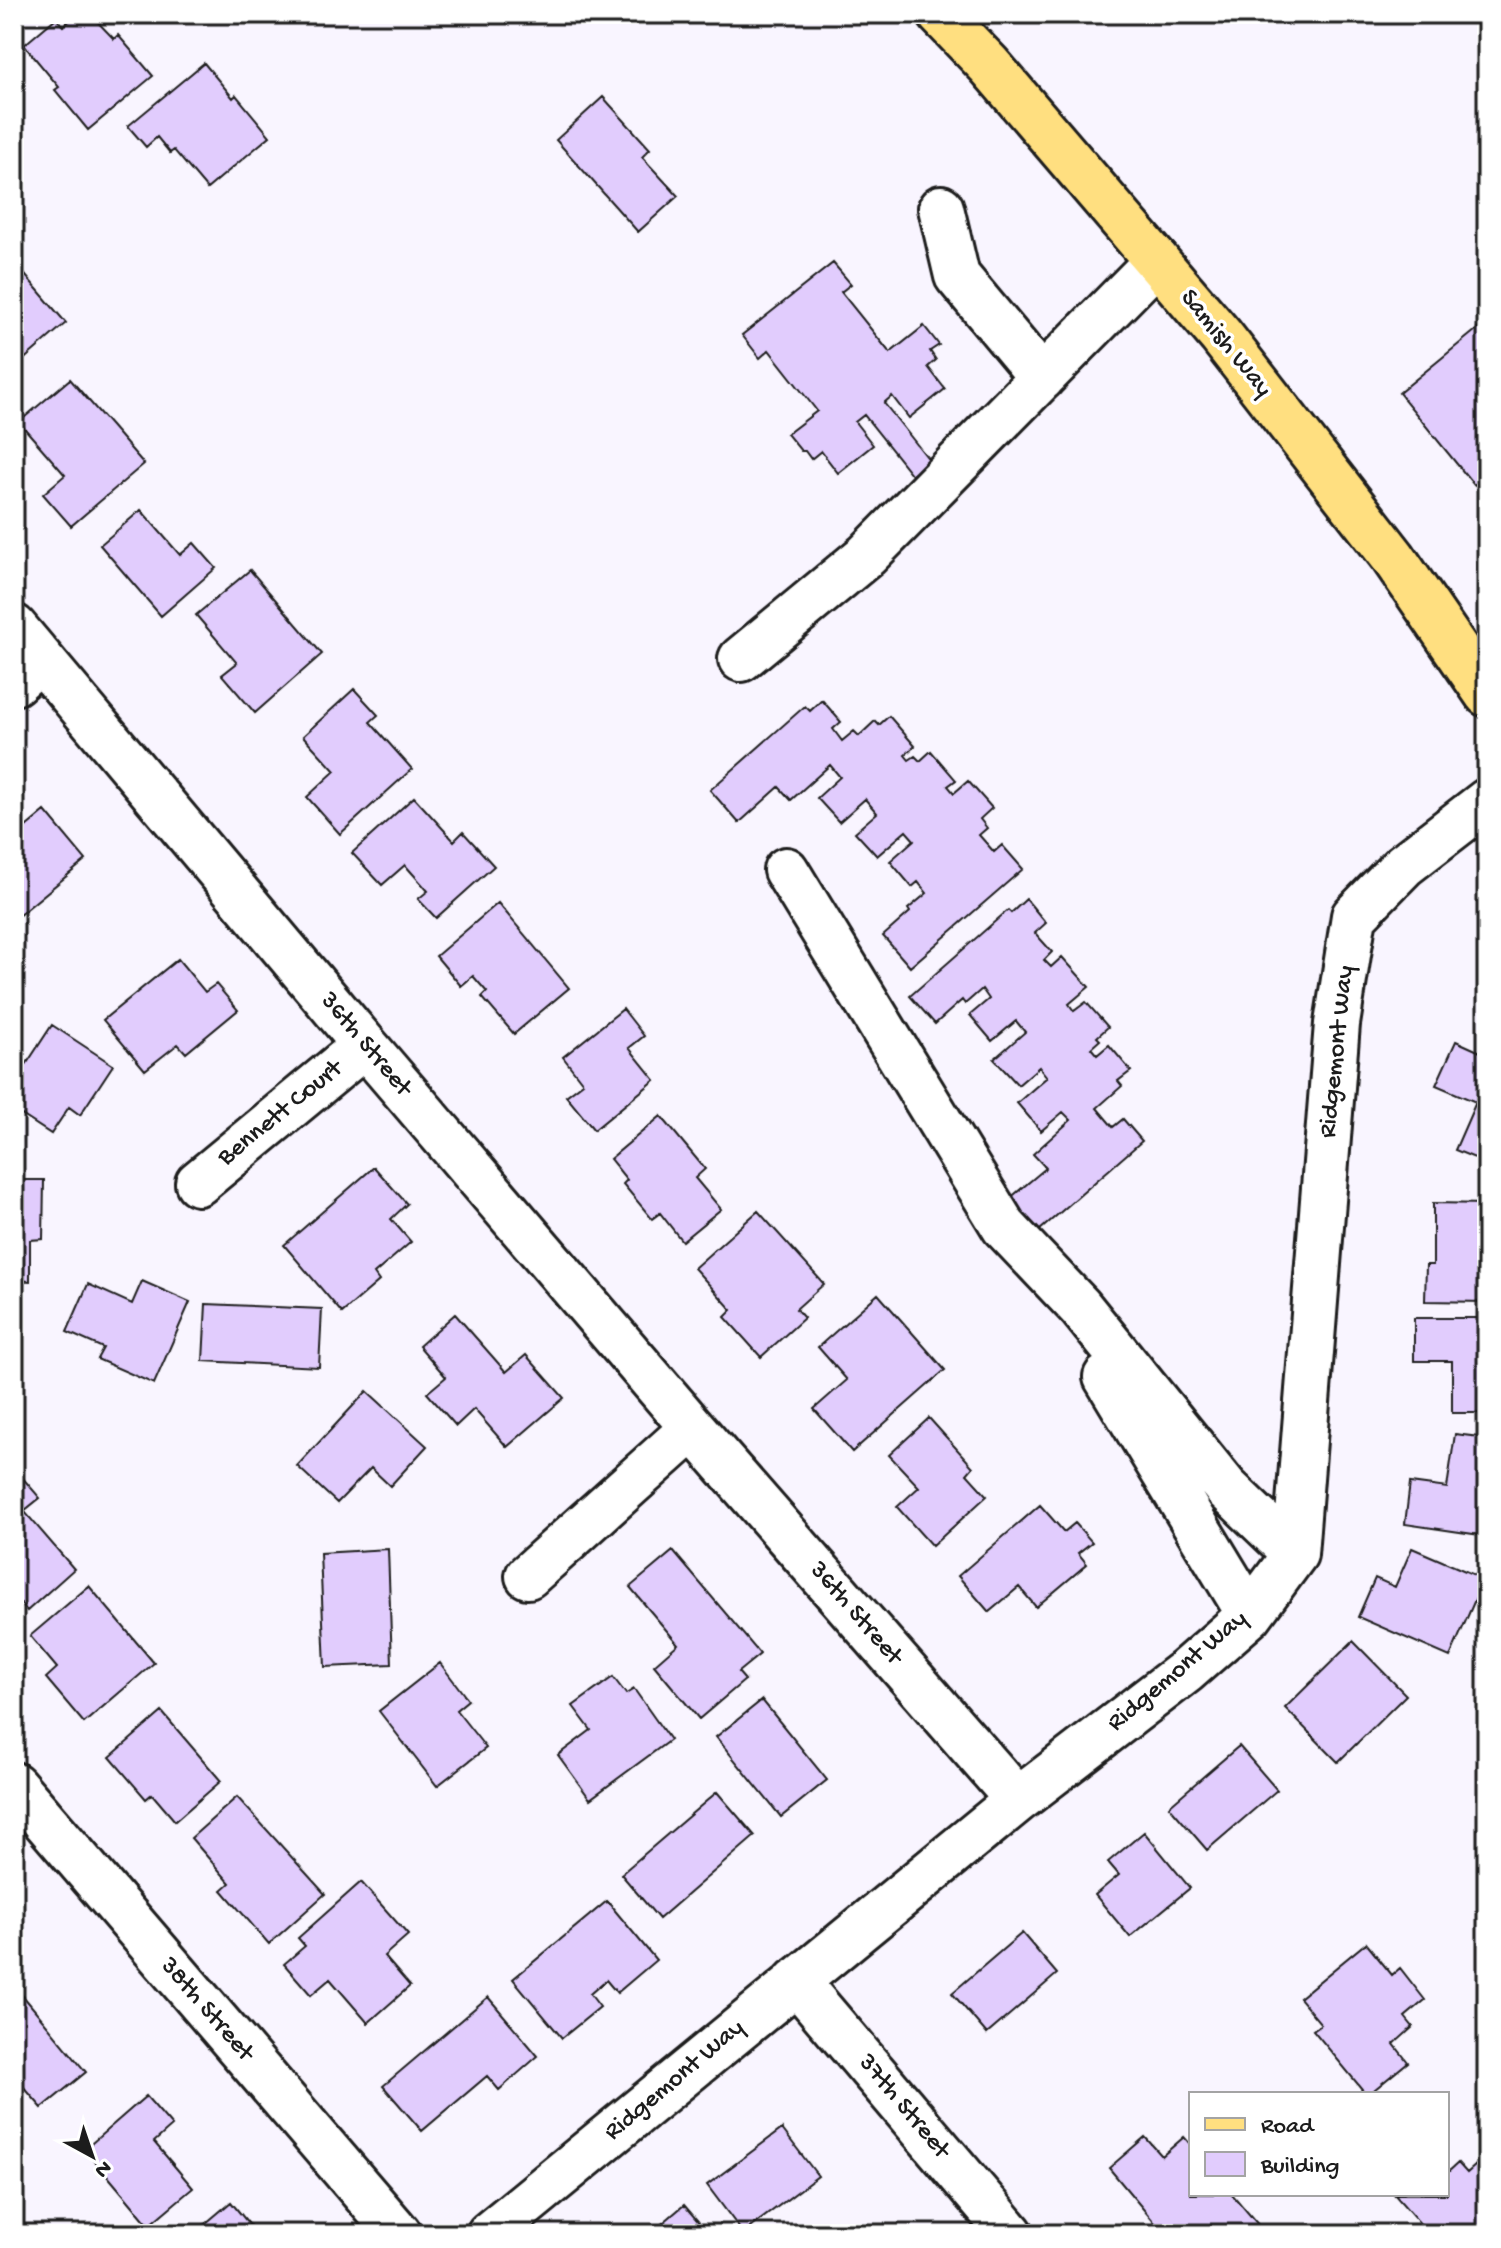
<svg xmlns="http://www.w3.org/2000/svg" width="1501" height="2248" font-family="'Gochi Hand',sans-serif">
<rect width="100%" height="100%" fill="#f9f5ff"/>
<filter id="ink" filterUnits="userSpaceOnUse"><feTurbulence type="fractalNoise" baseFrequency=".0125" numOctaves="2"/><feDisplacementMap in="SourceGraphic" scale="16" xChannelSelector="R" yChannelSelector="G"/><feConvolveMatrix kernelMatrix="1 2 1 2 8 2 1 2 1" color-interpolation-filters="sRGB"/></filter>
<g filter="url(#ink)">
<!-- building -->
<path fill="#e1ccfd" stroke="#1c1c1c" stroke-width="2" d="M 78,14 L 90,14 L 114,39 L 118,35 L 153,76 L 88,130 L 55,90 L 59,87 L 24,45 L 56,18 L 63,26 Z
M 204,63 L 233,98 L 236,95 L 270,136 L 207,189 L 174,150 L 170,153 L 157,137 L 146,147 L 128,126 Z
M 603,97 L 650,149 L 642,157 L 678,196 L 638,232 L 556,140 Z
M 14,262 L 66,323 L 14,368 Z
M 833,263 L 851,284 L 841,292 L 890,353 L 924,326 L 939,345 L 930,351 L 936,360 L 928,367 L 945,389 L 909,418 L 892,396 L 884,403 L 930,461 L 912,475 L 864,415 L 855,422 L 873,445 L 838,473 L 821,451 L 811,459 L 805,451 L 801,451 L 787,434 L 817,411 L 769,350 L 760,358 L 742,335 Z
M 1487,321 L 1487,475 L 1474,485 L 1399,393 Z
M 70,379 L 144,464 L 71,526 L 43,494 L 65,475 L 19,422 Z
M 141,510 L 180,555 L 194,543 L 216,568 L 161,616 L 100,545 Z
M 250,570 L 322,654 L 255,713 L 222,675 L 237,663 L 196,615 Z
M 354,689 L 378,715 L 370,722 L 412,769 L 340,834 L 307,797 L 335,771 L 303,736 Z
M 822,700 L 841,722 L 833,729 L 842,741 L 854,731 L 859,736 L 875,721 L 879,725 L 889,716 L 915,746 L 905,755 L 909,760 L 915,756 L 920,761 L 931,751 L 956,780 L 948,786 L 954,793 L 968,781 L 992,808 L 980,819 L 987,828 L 979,835 L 994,852 L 1002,845 L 1023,869 L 910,967 L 883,936 L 910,912 L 908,909 L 927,893 L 918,882 L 912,887 L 890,861 L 914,840 L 906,831 L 877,856 L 855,832 L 877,813 L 865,799 L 839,822 L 817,798 L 840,777 L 830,765 L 791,800 L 779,787 L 739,823 L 710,790 L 805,706 L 810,711 Z
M 414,797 L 454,841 L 463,832 L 494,866 L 436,918 L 418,899 L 428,891 L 405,865 L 382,885 L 352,853 Z
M 45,811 L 86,860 L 18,916 L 14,911 L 14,837 Z
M 1026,899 L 1046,923 L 1035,933 L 1052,952 L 1044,960 L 1051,967 L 1062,957 L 1089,987 L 1069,1004 L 1074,1011 L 1086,1002 L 1108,1027 L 1097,1037 L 1100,1040 L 1091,1048 L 1097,1055 L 1109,1045 L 1131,1071 L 1118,1081 L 1122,1086 L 1097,1108 L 1113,1127 L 1123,1119 L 1142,1141 L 1032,1237 L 1003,1204 L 1046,1168 L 1033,1154 L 1071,1120 L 1063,1112 L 1041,1131 L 1017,1103 L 1047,1077 L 1039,1067 L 1018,1085 L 994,1059 L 1025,1032 L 1016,1021 L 992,1041 L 970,1015 L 989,999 L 982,989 L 965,1004 L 962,1000 L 935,1024 L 910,996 L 1008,910 L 1011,913 Z
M 498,903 L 569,988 L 514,1034 L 482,997 L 487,992 L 473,976 L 461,986 L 436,956 Z
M 178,959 L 205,992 L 216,984 L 238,1010 L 186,1053 L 178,1044 L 145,1070 L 103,1020 Z
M 623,1009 L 644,1036 L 629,1048 L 655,1080 L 594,1130 L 566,1096 L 583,1083 L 563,1057 Z
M 52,1025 L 113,1065 L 80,1115 L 69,1107 L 51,1134 L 14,1110 L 14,1083 Z
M 1456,1041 L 1487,1055 L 1487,1163 L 1455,1150 L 1476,1102 L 1436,1085 Z
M 661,1116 L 705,1169 L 695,1178 L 721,1209 L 682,1241 L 660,1213 L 652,1219 L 623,1184 L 627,1180 L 610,1159 Z
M 374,1167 L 407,1204 L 391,1219 L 411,1242 L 374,1274 L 379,1281 L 342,1313 L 284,1245 Z
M 14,1180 L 44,1180 L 43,1239 L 30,1240 L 30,1281 L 14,1280 Z
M 1433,1203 L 1487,1204 L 1487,1302 L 1425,1301 L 1426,1265 L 1433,1265 Z
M 758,1211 L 824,1284 L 796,1309 L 804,1318 L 761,1357 L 725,1317 L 732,1310 L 694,1268 Z
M 142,1281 L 190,1302 L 154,1384 L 97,1359 L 103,1348 L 67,1332 L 88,1284 L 132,1304 Z
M 878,1294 L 945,1370 L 852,1452 L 814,1409 L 847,1380 L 818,1347 Z
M 206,1304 L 322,1309 L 319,1367 L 203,1361 Z
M 455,1314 L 506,1372 L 526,1355 L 564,1398 L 507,1447 L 474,1409 L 456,1426 L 427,1393 L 446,1377 L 419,1346 Z
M 1414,1318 L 1487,1318 L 1487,1413 L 1452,1413 L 1452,1361 L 1414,1361 Z
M 367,1391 L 427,1446 L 390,1486 L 371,1468 L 337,1503 L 297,1466 Z
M 929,1418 L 973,1467 L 967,1474 L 987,1496 L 932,1546 L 897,1507 L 919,1487 L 889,1455 Z
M 1455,1434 L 1487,1438 L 1487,1536 L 1405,1524 L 1410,1483 L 1447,1488 Z
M 14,1468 L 40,1498 L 24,1511 L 74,1569 L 27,1611 L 14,1596 Z
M 1040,1505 L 1064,1532 L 1075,1523 L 1092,1542 L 1078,1553 L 1087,1564 L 1036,1607 L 1019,1587 L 989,1612 L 958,1576 Z
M 1412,1548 L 1484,1579 L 1450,1657 L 1358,1617 L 1375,1578 L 1395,1587 Z
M 388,1549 L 392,1664 L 325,1667 L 320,1553 Z
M 673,1551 L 760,1654 L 738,1672 L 745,1680 L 699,1719 L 654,1665 L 678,1644 L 630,1587 Z
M 89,1586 L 154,1663 L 84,1723 L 46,1678 L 57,1668 L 30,1636 Z
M 1353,1641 L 1406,1695 L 1338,1762 L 1285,1708 Z
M 440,1663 L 468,1700 L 456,1710 L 486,1748 L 437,1786 L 379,1711 Z
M 613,1677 L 626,1694 L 634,1689 L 670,1740 L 590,1799 L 558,1755 L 591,1730 L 573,1706 Z
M 762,1700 L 827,1780 L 781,1817 L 716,1737 Z
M 162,1712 L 221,1781 L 175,1821 L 152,1794 L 146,1799 L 110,1757 Z
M 1239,1746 L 1277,1790 L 1207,1850 L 1169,1806 Z
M 717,1792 L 755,1836 L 659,1919 L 621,1874 Z
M 237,1797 L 325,1894 L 269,1944 L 222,1890 L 230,1883 L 191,1838 Z
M 1144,1832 L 1190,1888 L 1130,1937 L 1095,1895 L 1119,1875 L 1108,1862 Z
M 361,1882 L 408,1935 L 384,1956 L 410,1986 L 368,2023 L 330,1979 L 311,1995 L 284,1964 L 305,1946 L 298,1938 Z
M 607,1901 L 656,1960 L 617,1993 L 606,1980 L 590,1994 L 600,2007 L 562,2038 L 513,1979 Z
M 1022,1933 L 1057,1974 L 987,2034 L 952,1993 Z
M 1366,1943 L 1392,1975 L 1400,1968 L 1425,2000 L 1405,2017 L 1413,2027 L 1394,2044 L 1408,2062 L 1369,2094 L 1366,2094 L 1313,2030 L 1321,2024 L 1299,1998 Z
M 14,1985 L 86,2072 L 42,2108 L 14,2076 Z
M 488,1997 L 538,2056 L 499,2090 L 487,2076 L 422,2131 L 383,2086 Z
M 146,2096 L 172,2126 L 154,2142 L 193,2188 L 149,2225 L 85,2149 Z
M 782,2129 L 818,2176 L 743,2233 L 707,2185 Z
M 1145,2137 L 1162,2156 L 1184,2137 L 1191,2145 L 1191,2194 L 1232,2194 L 1266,2234 L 1164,2234 L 1109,2168 Z
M 1487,2155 L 1487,2234 L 1429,2234 L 1394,2194 L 1447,2194 L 1447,2173 L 1458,2163 L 1467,2173 Z
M 231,2202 L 257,2234 L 193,2234 Z
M 684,2205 L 709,2234 L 650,2234 Z"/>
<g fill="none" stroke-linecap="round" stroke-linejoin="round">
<!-- minor casing -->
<g stroke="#1c1c1c" stroke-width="50">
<path id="minor" d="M 941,208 L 957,276 L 1042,378
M 14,627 L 365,1045 L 693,1428 L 1018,1800
M 741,659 L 867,555 L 1157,261
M 14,683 L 41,659
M 786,870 L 1004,1227 L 1080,1307 L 1226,1488 L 1295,1554
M 198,1183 L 365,1045
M 1106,1377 L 1250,1615
M 528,1576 L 693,1428
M 14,1785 L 399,2234
M 796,1981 L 1011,2234
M 489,2234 L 1018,1800 L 1186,1671 L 1250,1615 L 1295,1554 L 1337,1024 L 1354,916 L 1404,865 L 1487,801"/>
</g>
<!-- major casing -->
<g stroke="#1c1c1c" stroke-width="50">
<path id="major" d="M 940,14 L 989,65 L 1221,336 L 1393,557 L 1487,694"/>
</g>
<!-- minor -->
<use href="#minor" stroke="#fff" stroke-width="44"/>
<!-- major -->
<use href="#major" stroke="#ffdf80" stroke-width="44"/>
</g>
</g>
<g text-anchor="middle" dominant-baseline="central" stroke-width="7" stroke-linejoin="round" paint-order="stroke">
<!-- street labels -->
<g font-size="26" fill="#1c1c1c" stroke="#fff">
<text transform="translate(1225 344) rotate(51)">Samish Way</text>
<text transform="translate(365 1045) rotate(50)">36th Street</text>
<text transform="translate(1338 1052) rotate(-84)">Ridgemont Way</text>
<text transform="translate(281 1114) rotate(-39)">Bennett Court</text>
<text transform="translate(855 1614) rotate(49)">36th Street</text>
<text transform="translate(1178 1672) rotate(-40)">Ridgemont Way</text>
<text transform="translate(206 2010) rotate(49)">38th Street</text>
<text transform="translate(675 2081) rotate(-40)">Ridgemont Way</text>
<text transform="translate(903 2107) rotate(50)">37th Street</text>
</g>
</g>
<!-- margin -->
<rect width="1501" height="2248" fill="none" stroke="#fff" stroke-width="48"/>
<rect x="24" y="24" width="1453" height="2200" fill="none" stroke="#1c1c1c" stroke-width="3" filter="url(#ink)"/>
<!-- legend -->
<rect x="1189" y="2092" width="260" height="104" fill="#ffffff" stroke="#a4a4a4" stroke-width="2"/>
<rect x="1205" y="2118" width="40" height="12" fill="#ffdf80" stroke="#a4a4a4" stroke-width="2"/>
<text x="1261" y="2132" font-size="24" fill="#1c1c1c">Road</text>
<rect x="1205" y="2152" width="40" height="24" fill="#e1ccfd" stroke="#a4a4a4" stroke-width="2"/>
<text x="1261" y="2172" font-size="24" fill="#1c1c1c">Building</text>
<!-- north arrow -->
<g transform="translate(92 2156) rotate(140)" stroke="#ffffff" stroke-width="6" paint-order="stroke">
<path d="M0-6L14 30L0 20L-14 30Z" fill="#1c1c1c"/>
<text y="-12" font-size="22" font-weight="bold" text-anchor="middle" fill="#1c1c1c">N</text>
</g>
</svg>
